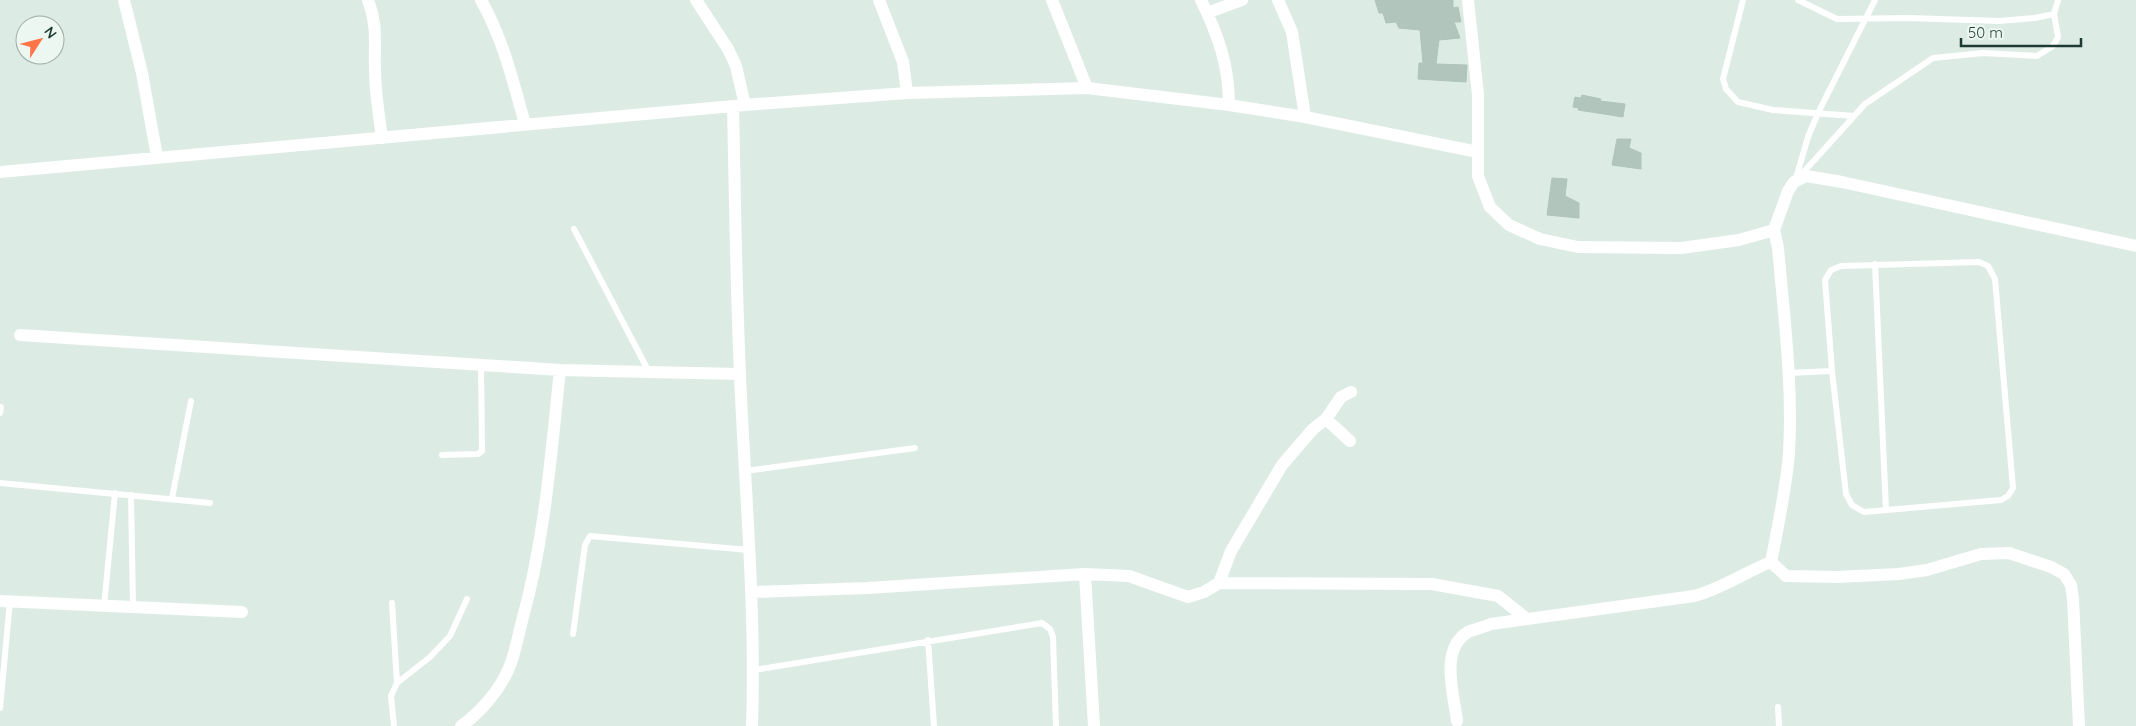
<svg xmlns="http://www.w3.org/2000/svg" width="2136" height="726" font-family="Quicksand,sans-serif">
<rect width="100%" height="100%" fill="#ddebe5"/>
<!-- building -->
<path fill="#b2c5bd" stroke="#afc4bc" d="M 1375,0 L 1453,0 L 1453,8 L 1458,7 L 1461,22 L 1454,22 L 1460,38 L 1439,40 L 1436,64 L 1467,65 L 1466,82 L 1418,79 L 1419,63 L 1423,63 L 1420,30 L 1399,28 L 1396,22 L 1386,23 L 1383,13 L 1379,13 Z
M 1582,95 L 1601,99 L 1600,101 L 1625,104 L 1623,117 L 1578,110 L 1579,108 L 1573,107 L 1575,97 L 1581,98 Z
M 1617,139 L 1631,139 L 1629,148 L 1641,153 L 1641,169 L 1612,165 Z
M 1552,178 L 1567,179 L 1565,196 L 1579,203 L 1579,218 L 1547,215 Z"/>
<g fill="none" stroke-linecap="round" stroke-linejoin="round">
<!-- service -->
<path stroke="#fff" stroke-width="6" d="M 1743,0 L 1723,79 L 1726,89 L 1738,102 L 1773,110 L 1854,116
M 1798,0 L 1837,19 L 1909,18 L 1999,21 L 2035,18 L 2054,14 L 2058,0
M 1800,176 L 1865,104 L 1933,58 L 1983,53 L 2037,56 L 2053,46 L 2058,37 L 2054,14
M 1796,178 L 1808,137 L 1818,113 L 1875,0
M 574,229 L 649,372
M 1979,262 L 1988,266 L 1995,279 L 2013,488 L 2008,496 L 2001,500 L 1864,512 L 1852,505 L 1846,494 L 1832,371 L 1825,280 L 1831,270 L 1841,266 Z
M 1875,264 L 1886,510
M 1788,373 L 1832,371
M 0,413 L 1,407
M 442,455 L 478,454 L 482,451 L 481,364
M 745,471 L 915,448
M 0,483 L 210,503
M 131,495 L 133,607
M 172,498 L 191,401
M 392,603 L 397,683
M 104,606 L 115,493
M 573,634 L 585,545 L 590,536 L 749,550
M 928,640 L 934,726
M 754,670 L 1042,623 L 1050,629 L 1053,637 L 1056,726
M 1778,707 L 1779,726
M 0,708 L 10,601
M 394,726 L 391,696 L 397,683 L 430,657 L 450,636 L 467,599"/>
<!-- minor -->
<path stroke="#fff" stroke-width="12" d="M 124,0 L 142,73 L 157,157
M 368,0 C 378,26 374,43 375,69 C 375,92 379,115 382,138
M 481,0 C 503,39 513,81 525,124
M 696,0 L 728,49 L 736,66 L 745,105
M 879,0 L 903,62 L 907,93
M 1052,0 L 1087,88
M 1201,0 C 1218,35 1229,65 1229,105
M 1278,0 L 1292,32 L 1305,117
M 1468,0 L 1478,95 L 1478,176 L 1490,207 L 1509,225 L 1540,239 L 1578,247 L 1681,248 L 1739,240 L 1774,230
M 1207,13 L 1242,0
M 733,107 C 735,196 736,286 740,375 C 745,492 756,609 752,726
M 0,172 L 745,105 L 907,93 L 1087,88 L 1229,105 L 1305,117 L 1478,152
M 20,335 L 560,370 L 739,374
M 1326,419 L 1341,397 L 1351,392
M 1771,562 C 1778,526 1786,490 1789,453 C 1793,385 1784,316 1778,248 L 1774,230 L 1788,191 L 1794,182 L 1806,176 L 1842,182 L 2136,246
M 1771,562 L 1786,576 L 1836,577 L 1899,574 L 1927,570 L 1981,554 L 2009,553 L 2051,567 L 2064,574 L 2071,585 L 2073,599 L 2079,726
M 1085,574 L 1094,726
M 1219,583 L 1432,584 L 1498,596 L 1527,619
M 752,592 L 868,588 L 1085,574 L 1129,576 L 1188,597 L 1204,592 L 1219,583 L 1231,551 L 1282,465 L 1313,429 L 1326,419 L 1350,441
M 0,601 L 242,612
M 1457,721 C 1454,695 1439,649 1468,632 C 1475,629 1484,627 1491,624 L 1694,596 C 1722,589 1745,572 1771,562
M 461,726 C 480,713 500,690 509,668 C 515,654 518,636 522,621 C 545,539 551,454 560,370"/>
</g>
<!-- north arrow -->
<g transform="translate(40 40) rotate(54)"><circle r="24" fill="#edf7f2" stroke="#9aaca6"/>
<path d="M0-4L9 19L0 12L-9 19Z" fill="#fe7548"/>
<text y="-8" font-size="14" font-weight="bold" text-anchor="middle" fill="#1e3b33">N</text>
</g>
<!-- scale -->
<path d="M1961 38v8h120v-8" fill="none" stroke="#1e3b33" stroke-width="2.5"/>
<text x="1968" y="38" font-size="15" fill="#1e3b33" stroke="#edf7f2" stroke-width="4" paint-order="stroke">50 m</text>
</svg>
